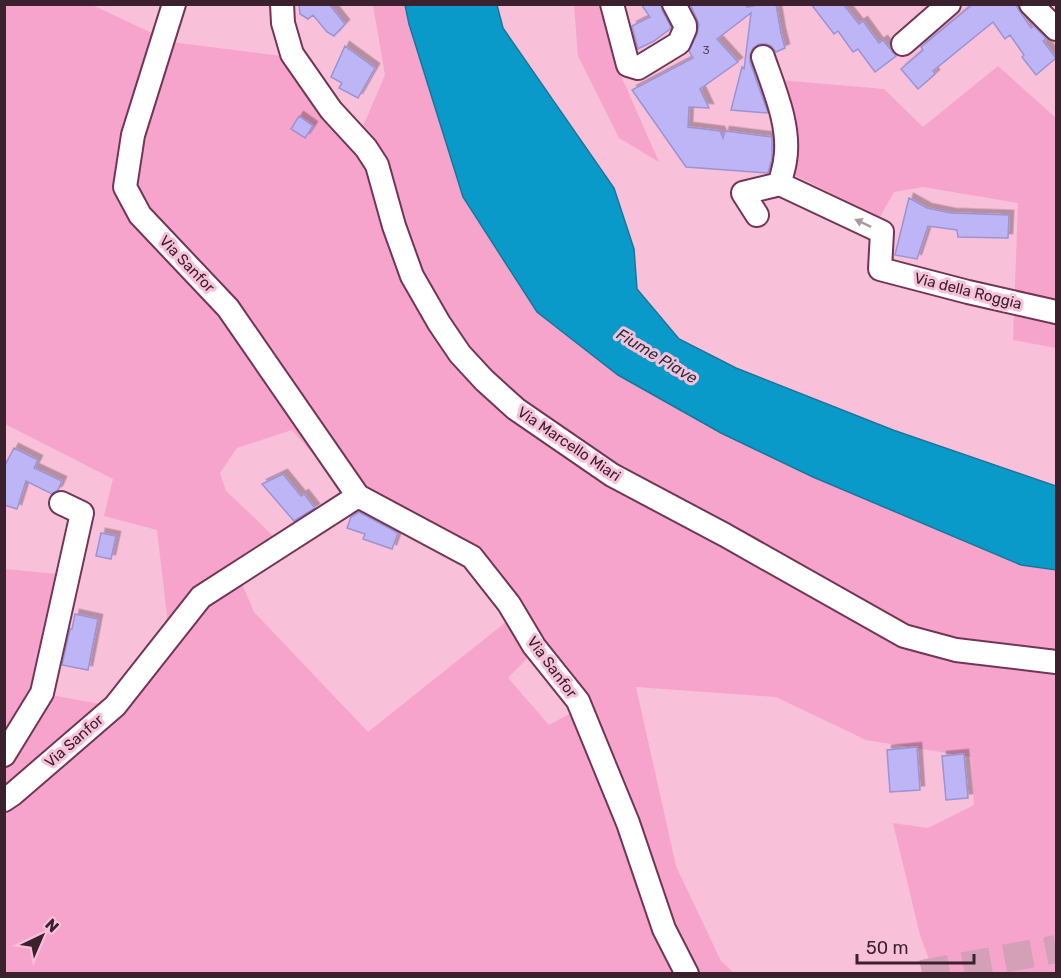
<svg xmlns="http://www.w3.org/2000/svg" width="1061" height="978" font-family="Rubik,sans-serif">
<defs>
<filter id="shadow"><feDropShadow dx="4.5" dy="-4.5" stdDeviation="0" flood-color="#0004"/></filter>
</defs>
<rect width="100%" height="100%" fill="#f9c0da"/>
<!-- green -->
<path fill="#f6a4cb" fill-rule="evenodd" d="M 5,5 L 92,5 L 171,42 L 290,57 L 356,143 L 385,75 L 373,5 L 405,5 L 409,24 L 463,197 L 537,312 L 618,375 L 813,477 L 1021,565 L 1056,570 L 1056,973 L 934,973 L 920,935 L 893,823 L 928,828 L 974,805 L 971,757 L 866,740 L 776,697 L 636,687 L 676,866 L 721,961 L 734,973 L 5,973 L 4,569 L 58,574 L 34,692 L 117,707 L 169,656 L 167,616 L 157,530 L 104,516 L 113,479 L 5,424 ZM 292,430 L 349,495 L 480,556 L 521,610 L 368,732 L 254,612 L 242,584 L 288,552 L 260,523 L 226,491 L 220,473 L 237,448 ZM 542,643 L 591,702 L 549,725 L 508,678 Z
M 574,5 L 598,5 L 618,57 L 619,71 L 659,162 L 619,138 L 578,56 Z
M 998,66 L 1056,118 L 1056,348 L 1013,340 L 1018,203 L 923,187 L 894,192 L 880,217 L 790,173 L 779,80 L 884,89 L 923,127 Z"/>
<!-- water -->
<path fill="#0a9aca" stroke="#19769b" stroke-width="1.5" d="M 405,5 L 497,5 L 503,28 L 614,188 L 634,249 L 637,289 L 679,339 L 736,368 L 893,430 L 1056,486 L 1056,570 L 1021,565 L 813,477 L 721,433 L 618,375 L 537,312 L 463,197 L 409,24 Z"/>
<!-- building -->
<path fill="#bdb5f6" stroke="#9b93d2" stroke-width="1.5" filter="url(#shadow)" d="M 299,4 L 329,4 L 345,24 L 334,36 L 327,32 L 313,15 L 308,19 L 300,14 Z
M 641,4 L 661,4 L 662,10 L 671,27 L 670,29 L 654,41 L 638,49 L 632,26 L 650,17 Z
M 690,4 L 747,4 L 747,7 L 763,4 L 776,4 L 781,33 L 785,48 L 776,52 L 771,46 L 766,44 L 759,44 L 753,48 L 750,55 L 750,62 L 768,113 L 731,110 L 742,67 L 744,69 L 751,13 L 717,39 L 738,62 L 700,89 L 709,108 L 689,107 L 688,127 L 720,131 L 723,138 L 725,131 L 772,137 L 772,159 L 768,173 L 686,167 L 632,90 L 693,58 L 689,51 L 697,34 L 699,25 L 697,19 Z
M 811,4 L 844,5 L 859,24 L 863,21 L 879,43 L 883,40 L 896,56 L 875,72 L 858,49 L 853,52 L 838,31 L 834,34 Z
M 973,4 L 1015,4 L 1031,28 L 1034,26 L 1044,36 L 1046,39 L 1043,41 L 1056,58 L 1036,75 L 1022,57 L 1024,55 L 1010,35 L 1005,39 L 993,22 L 933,71 L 935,74 L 918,89 L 901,69 L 923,50 L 921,47 Z
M 345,46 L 375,68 L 358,98 L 339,88 L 342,83 L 331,77 Z
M 299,116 L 313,126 L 305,138 L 291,129 Z
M 909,198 L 927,208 L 951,213 L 1009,215 L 1008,238 L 958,237 L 957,230 L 928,226 L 917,259 L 895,255 Z
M 14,448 L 38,460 L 34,468 L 62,481 L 58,490 L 52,494 L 26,481 L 17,509 L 4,505 L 4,467 Z
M 283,474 L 301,496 L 304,494 L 315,508 L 294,521 L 262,484 Z
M 359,512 L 398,533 L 392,549 L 363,539 L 365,534 L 347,528 L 351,517 Z
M 101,533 L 116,536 L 111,559 L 96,556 Z
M 75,614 L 98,619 L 88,670 L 62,665 L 70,629 L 72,629 Z
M 917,747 L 920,790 L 890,792 L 887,750 Z
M 964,754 L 968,798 L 946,800 L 942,756 Z"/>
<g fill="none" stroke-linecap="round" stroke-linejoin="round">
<!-- major-tunnel -->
<path stroke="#d3a0b8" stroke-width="28" stroke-dasharray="28 14" stroke-linecap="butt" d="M 922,974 L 1056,949"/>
<!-- minor casing -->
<g stroke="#713655" stroke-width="26">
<path id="minor" d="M 174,4 L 133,135 L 125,187 L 140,215 L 228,308 L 358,496 L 472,557 L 509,604 L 534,646 L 578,701 L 628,823 L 664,929 L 687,974
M 282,4 L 283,23 L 292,54 L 331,110 L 366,148 L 377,165 L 394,226 L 412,276 L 439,323 L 460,354 L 484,380 L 516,409 L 612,475 L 725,535 L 904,636 L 956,650 L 1056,662
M 612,4 L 628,65 L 638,68 L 679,43 L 685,29 L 685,25 L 674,4
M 1031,4 L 1056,29
M 903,44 L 949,4
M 763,57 C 774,89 791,127 785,161 C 784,169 781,176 780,184
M 757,215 L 743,193 L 780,184 L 882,232 L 880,269 L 968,292 L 1056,312
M 4,755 L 42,693 L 82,513 L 61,503
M 4,800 L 13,794 L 115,706 L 201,597 L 358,496"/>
</g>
<!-- minor -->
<use href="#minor" stroke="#fff" stroke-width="22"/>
</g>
<!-- one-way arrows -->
<defs><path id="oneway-solid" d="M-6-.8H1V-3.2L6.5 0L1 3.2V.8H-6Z" transform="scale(1.5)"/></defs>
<use fill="#a79ba1" href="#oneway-solid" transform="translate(863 223) rotate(-155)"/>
<g text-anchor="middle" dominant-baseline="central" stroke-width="6" stroke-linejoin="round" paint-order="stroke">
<!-- number labels -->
<g font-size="12" fill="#5c4660">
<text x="706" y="50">3</text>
</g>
<!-- street labels -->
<g font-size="15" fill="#3b212e" stroke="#f9c0da">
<text transform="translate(187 264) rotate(46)">Via Sanfor</text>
<text transform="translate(968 291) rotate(14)">Via della Roggia</text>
<text transform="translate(569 444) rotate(34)">Via Marcello Miari</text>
<text transform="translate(552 667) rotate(53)">Via Sanfor</text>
<text transform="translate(74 741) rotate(-41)">Via Sanfor</text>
</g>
<!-- water labels -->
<g font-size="16" font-style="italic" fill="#1d3641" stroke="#f9c0da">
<text transform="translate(657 356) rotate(31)">Fiume Piave</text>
</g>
</g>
<!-- border -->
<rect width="1061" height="978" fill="none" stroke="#3b212e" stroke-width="12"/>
<!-- north arrow -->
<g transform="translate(42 936) rotate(44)" stroke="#f9c0da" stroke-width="4.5" paint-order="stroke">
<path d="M0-4.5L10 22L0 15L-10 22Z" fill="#3b212e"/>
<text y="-9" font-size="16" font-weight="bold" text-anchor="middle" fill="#3b212e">N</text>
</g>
<!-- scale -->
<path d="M857 954v9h117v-9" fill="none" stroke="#3b212e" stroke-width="3"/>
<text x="866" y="954" font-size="18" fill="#3b212e" stroke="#f9c0da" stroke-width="4.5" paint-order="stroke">50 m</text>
</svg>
